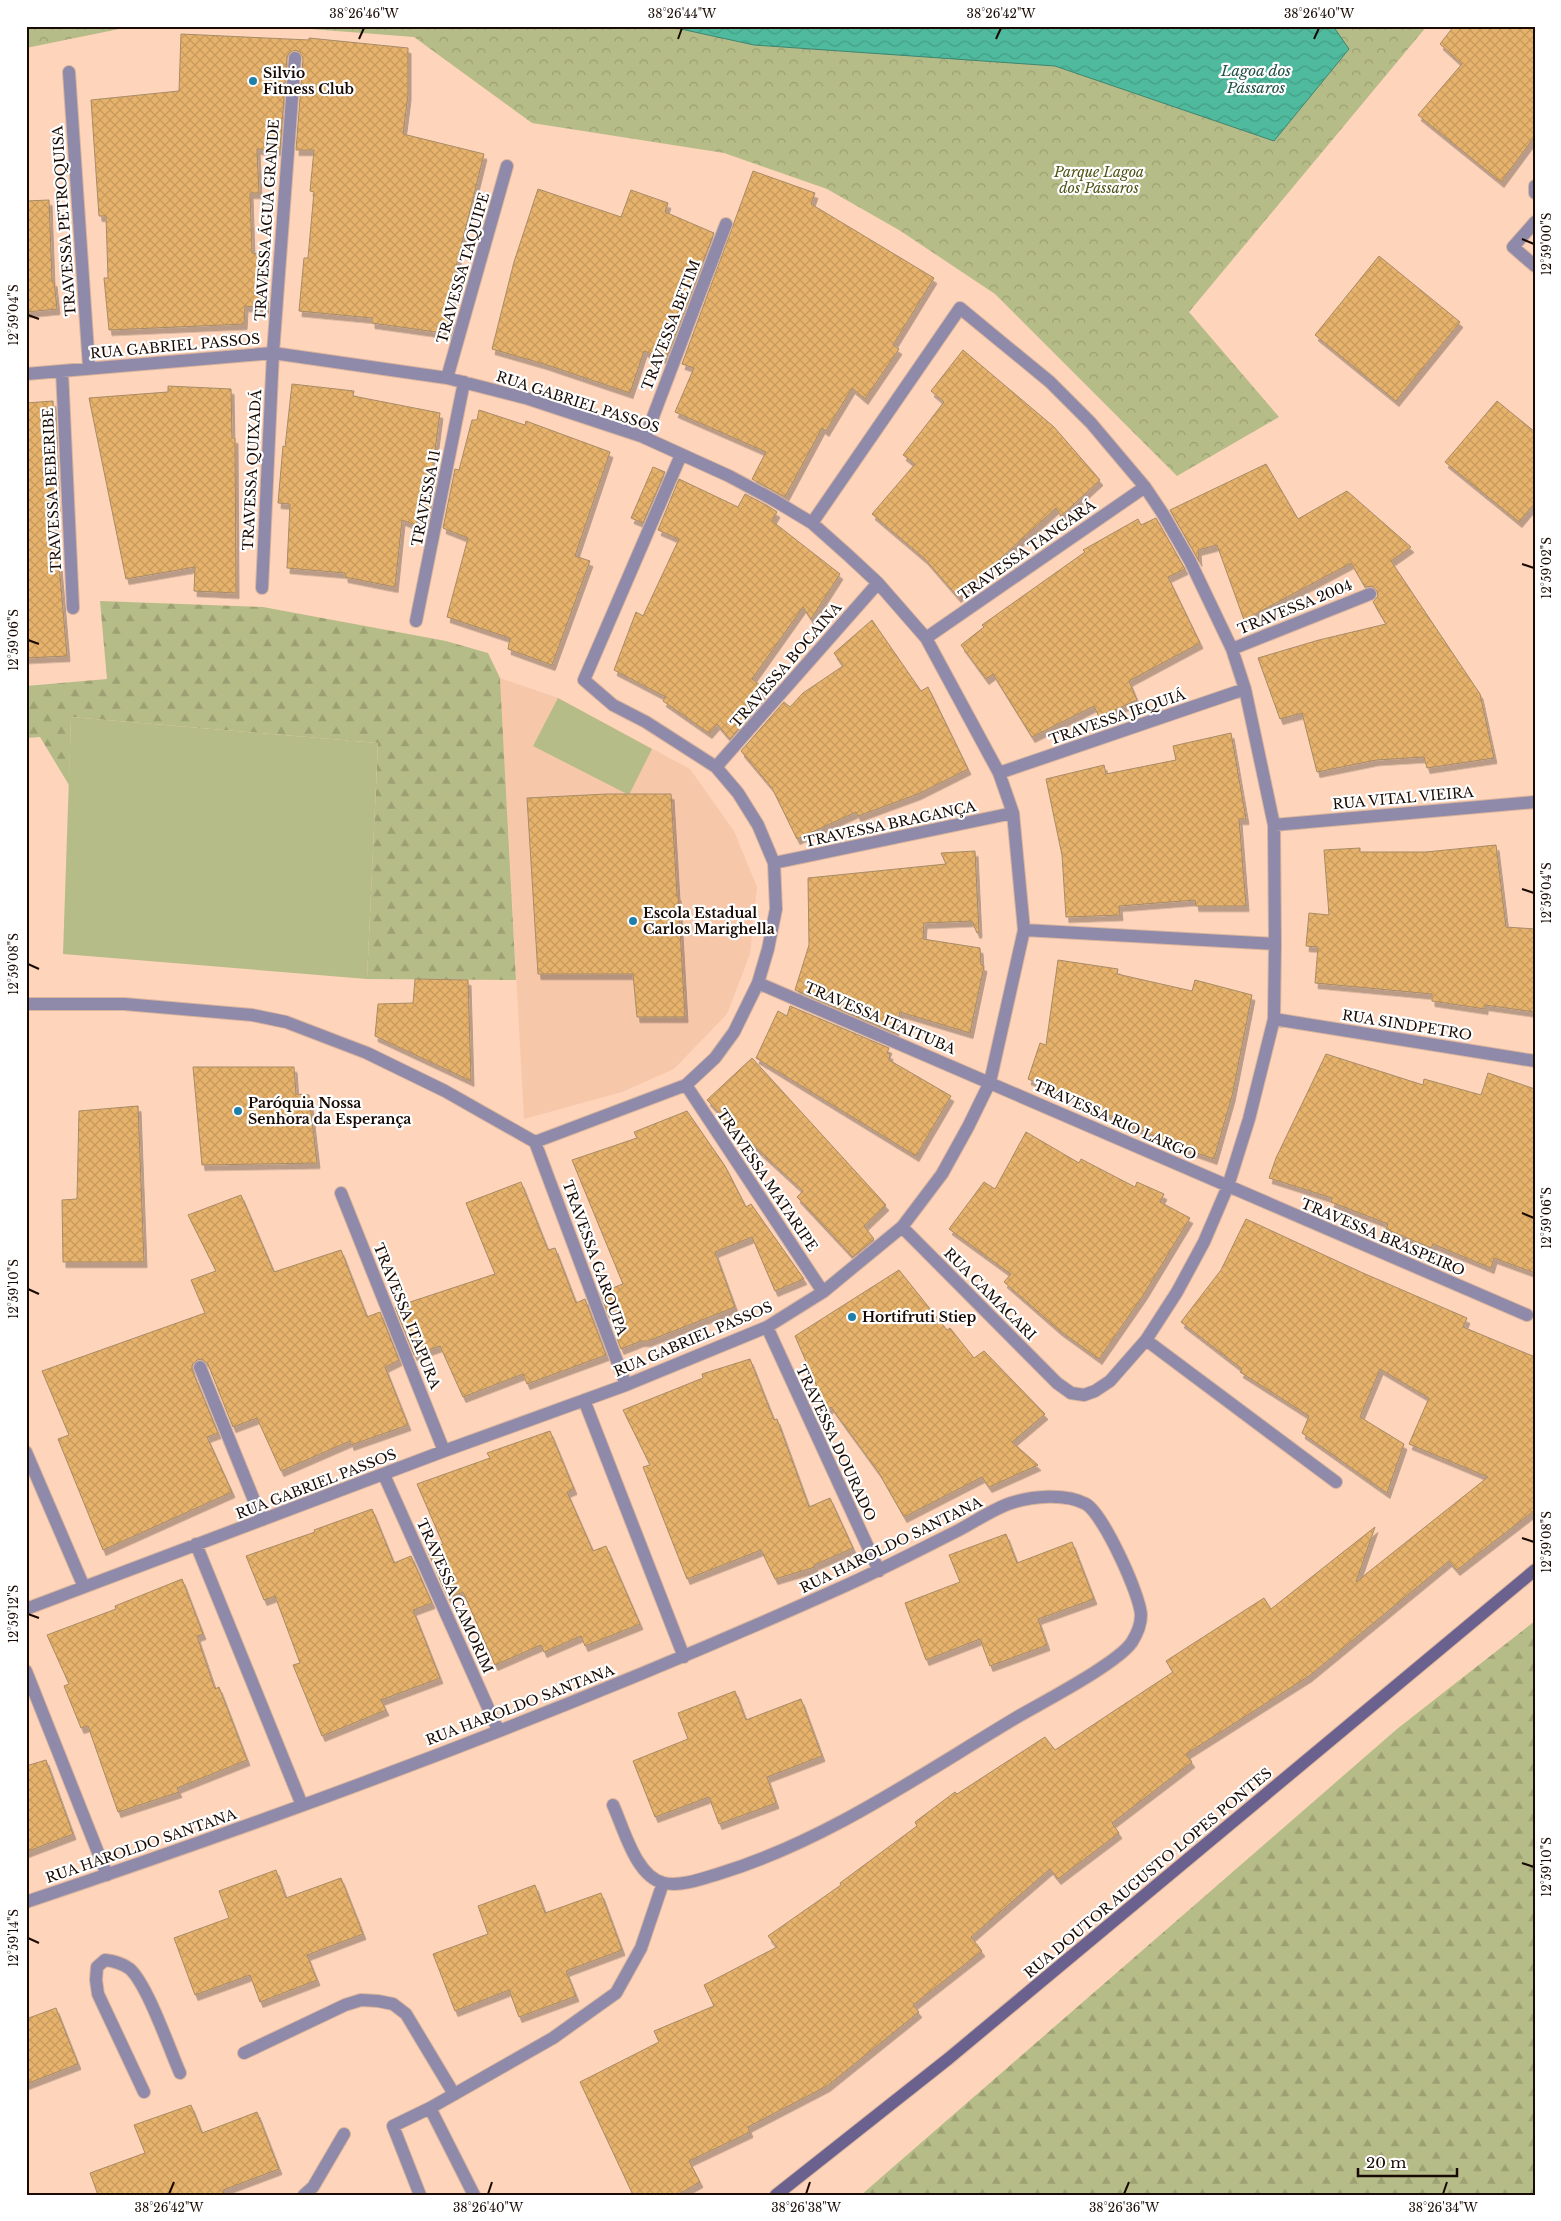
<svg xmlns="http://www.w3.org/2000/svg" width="1561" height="2221" font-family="'Libre Baskerville',serif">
<defs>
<pattern id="forest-firs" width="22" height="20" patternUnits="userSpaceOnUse" patternTransform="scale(1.25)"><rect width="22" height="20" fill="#b6bc87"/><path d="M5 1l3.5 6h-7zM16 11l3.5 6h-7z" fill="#9ca073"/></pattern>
<pattern id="park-crowns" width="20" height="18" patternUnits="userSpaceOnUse" patternTransform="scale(1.25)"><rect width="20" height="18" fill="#b6bc87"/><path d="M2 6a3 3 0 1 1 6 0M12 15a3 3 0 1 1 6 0" fill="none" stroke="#9ca073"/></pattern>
<pattern id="water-waves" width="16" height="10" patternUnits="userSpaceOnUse" patternTransform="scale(1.25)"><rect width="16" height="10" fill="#4fba9e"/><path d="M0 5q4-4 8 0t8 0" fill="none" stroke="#449f86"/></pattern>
<pattern id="building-cross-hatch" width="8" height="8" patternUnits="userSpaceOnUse" patternTransform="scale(1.25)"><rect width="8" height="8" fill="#e7b36c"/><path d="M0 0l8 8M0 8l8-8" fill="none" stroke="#c6995c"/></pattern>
<filter id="shadow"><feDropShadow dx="3" dy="5.5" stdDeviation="0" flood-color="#0004"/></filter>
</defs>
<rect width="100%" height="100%" fill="#fed4ba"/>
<!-- built -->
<path fill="#f7c7aa" d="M 500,678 L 558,698 L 690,769 L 734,831 L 757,887 L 750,954 L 727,1014 L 674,1069 L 622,1092 L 524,1119 Z"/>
<!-- forest -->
<path fill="url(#forest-firs)" d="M 100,601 L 263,607 L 446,641 L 488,653 L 500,678 L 516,980 L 367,979 L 378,743 L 71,717 L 69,785 L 40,737 L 26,738 L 26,686 L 107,679 Z
M 1535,1621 L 1535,2195 L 861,2195 L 1397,1729 Z"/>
<!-- park -->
<path fill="url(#park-crowns)" d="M 26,26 L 134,26 L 26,48 Z
M 272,26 L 1427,26 L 1189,312 L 1279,417 L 1177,476 L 995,294 L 899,230 L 827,189 L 724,153 L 532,123 L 414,37 Z"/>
<!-- pitch -->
<path fill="#b6bc87" d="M 558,698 L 652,749 L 629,795 L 533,746 Z
M 71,717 L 378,743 L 367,979 L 63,954 Z"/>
<!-- water -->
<path fill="url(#water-waves)" stroke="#3f8670" d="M 667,26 L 1333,26 L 1349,49 L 1274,141 L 1055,66 L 754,45 Z"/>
<!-- building -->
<path fill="url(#building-cross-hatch)" stroke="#a78b68" filter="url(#shadow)" d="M 1454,26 L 1535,26 L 1535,136 L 1501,182 L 1418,115 L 1462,64 L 1440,44 Z
M 181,34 L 309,40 L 309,38 L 408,48 L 408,95 L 403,134 L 484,154 L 451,287 L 455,287 L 450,334 L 372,323 L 372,318 L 299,311 L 304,258 L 308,258 L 314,192 L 310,191 L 314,150 L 296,150 L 303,59 L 300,52 L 295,50 L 289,53 L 287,57 L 280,150 L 257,149 L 259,193 L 250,193 L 252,253 L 263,254 L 266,308 L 245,306 L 244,324 L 109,330 L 104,278 L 108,278 L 106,216 L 99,216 L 91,100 L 179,91 Z
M 753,171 L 815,193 L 811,204 L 934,278 L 893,345 L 899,349 L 865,399 L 852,388 L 826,431 L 822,428 L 785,497 L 752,479 L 766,452 L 675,412 L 694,368 L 682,364 Z
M 538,189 L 621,217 L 631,190 L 668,203 L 665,212 L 714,233 L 666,359 L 644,351 L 630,393 L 544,364 L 492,349 L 514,262 Z
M 49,200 L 52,281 L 54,281 L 57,309 L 26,312 L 26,201 Z
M 1379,256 L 1460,322 L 1396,401 L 1315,335 Z
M 963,350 L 1054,427 L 1100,480 L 1061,516 L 1056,508 L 958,597 L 925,559 L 872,514 L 915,464 L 903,455 L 944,402 L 931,391 Z
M 292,384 L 354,391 L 353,396 L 440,413 L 433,465 L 439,466 L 428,522 L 418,518 L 416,525 L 402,520 L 395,587 L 345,577 L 345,573 L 287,568 L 290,504 L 278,503 L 283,446 L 285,447 Z
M 168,386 L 231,389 L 232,438 L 235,438 L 236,593 L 194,591 L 195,567 L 126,579 L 89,398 L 168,392 Z
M 53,401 L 57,506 L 54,507 L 67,656 L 26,658 L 26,403 Z
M 1497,401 L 1535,432 L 1535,503 L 1519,522 L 1445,462 Z
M 479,410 L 525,425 L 526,421 L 610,452 L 575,556 L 590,561 L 552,665 L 508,649 L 510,638 L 447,617 L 468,538 L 443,528 L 455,469 L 459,470 L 472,420 L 477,420 Z
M 1266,464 L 1298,519 L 1347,491 L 1411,547 L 1391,561 L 1480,694 L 1494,758 L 1427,768 L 1424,757 L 1376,760 L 1317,772 L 1302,713 L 1280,719 L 1258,658 L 1319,640 L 1386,624 L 1373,602 L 1378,596 L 1377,591 L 1372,586 L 1365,587 L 1351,563 L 1244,620 L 1217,545 L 1198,550 L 1199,561 L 1170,510 Z
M 653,467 L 665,472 L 643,523 L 631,518 Z
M 679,479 L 738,507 L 745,494 L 768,506 L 777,512 L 772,521 L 840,574 L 811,619 L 803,607 L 752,679 L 765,689 L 739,728 L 730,739 L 717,724 L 709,733 L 663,701 L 666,697 L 614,670 L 636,612 L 643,616 L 679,539 L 658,530 Z
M 1156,518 L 1185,569 L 1168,577 L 1200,643 L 1129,681 L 1137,700 L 1099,717 L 1094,706 L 1032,737 L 993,674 L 986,679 L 961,645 L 984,627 L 982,625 L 1085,552 L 1083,550 L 1138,519 L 1141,525 Z
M 872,620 L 921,691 L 928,687 L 968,769 L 918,794 L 858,816 L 856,812 L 797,839 L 772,788 L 741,751 L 784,702 L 790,707 L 803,693 L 843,666 L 834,653 Z
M 1231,733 L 1246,819 L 1239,819 L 1246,906 L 1196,906 L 1195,900 L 1119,906 L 1120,915 L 1066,917 L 1062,855 L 1046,779 L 1104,765 L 1106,774 L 1176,760 L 1173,746 Z
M 607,794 L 671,794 L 677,895 L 676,896 L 678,895 L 685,1017 L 637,1017 L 633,974 L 538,974 L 527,798 Z
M 1496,845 L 1506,927 L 1535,929 L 1535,1012 L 1485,1005 L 1485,1009 L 1432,1001 L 1432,994 L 1315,983 L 1318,947 L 1306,946 L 1309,913 L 1329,915 L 1324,850 L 1360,848 L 1360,852 L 1426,852 Z
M 975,851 L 979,932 L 977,933 L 972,921 L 924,923 L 923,939 L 980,948 L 981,965 L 984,966 L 970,1033 L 900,1012 L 895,1033 L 795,990 L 809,945 L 808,878 L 946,864 L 941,853 Z
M 1058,960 L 1118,969 L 1117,974 L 1192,991 L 1195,980 L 1252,995 L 1232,1096 L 1214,1159 L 1158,1139 L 1159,1138 L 1096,1109 L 1097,1108 L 1028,1079 L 1040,1043 L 1046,1045 Z
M 415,979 L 468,980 L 471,1081 L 375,1036 L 378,1004 L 413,1003 Z
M 790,1006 L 889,1048 L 887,1053 L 890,1054 L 889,1060 L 951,1096 L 916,1156 L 756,1058 L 778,1011 L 787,1016 Z
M 1326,1054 L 1423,1085 L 1424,1079 L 1481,1095 L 1488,1073 L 1535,1089 L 1535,1273 L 1494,1258 L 1491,1268 L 1433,1244 L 1431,1248 L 1386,1229 L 1388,1224 L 1331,1202 L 1332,1198 L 1269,1178 L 1276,1158 Z
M 752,1058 L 886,1205 L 864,1226 L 874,1239 L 853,1257 L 797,1197 L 803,1191 L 729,1123 L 707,1100 Z
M 193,1067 L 294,1067 L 296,1094 L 309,1095 L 317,1163 L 202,1165 Z
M 138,1106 L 144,1262 L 63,1262 L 62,1200 L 77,1199 L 79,1111 Z
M 687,1111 L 725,1166 L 746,1207 L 751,1204 L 804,1279 L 775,1291 L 752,1237 L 715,1252 L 735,1307 L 648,1341 L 641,1341 L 621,1349 L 600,1293 L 623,1284 L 572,1160 L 637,1138 L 634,1132 Z
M 1026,1132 L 1079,1163 L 1081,1159 L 1135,1187 L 1137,1182 L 1164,1194 L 1160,1202 L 1190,1218 L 1144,1294 L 1099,1359 L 1059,1330 L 1004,1282 L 1011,1274 L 949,1229 L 984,1182 L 995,1189 Z
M 521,1182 L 548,1250 L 555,1248 L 576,1303 L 585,1299 L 606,1355 L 527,1384 L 523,1374 L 463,1397 L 440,1346 L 414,1355 L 395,1307 L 495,1274 L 466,1203 Z
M 241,1195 L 274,1272 L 341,1250 L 367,1317 L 380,1312 L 399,1360 L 385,1367 L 408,1425 L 351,1445 L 350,1441 L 281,1471 L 257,1418 L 233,1427 L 208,1364 L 202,1359 L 197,1360 L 192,1365 L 192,1370 L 218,1433 L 207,1437 L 232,1492 L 103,1550 L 58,1439 L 69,1435 L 42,1371 L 205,1313 L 191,1280 L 216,1271 L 188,1215 Z
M 1246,1219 L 1363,1273 L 1467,1318 L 1463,1327 L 1535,1357 L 1535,1510 L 1457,1570 L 1449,1561 L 1309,1676 L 1186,1754 L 1192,1762 L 1112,1823 L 1119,1833 L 1058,1879 L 1050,1869 L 971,1937 L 982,1951 L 913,2005 L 919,2012 L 827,2086 L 748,2127 L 750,2132 L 689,2161 L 700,2182 L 677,2195 L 633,2195 L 580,2082 L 659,2042 L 654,2031 L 714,2006 L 704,1985 L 777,1947 L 768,1936 L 841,1885 L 840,1883 L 917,1826 L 915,1822 L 955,1792 L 957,1794 L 1045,1737 L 1055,1750 L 1173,1672 L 1166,1661 L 1264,1598 L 1271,1609 L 1375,1527 L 1356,1582 L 1488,1477 L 1409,1444 L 1429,1398 L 1380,1369 L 1360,1417 L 1404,1444 L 1387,1493 L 1302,1433 L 1309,1416 L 1240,1372 L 1242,1369 L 1181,1322 L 1221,1270 Z
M 899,1270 L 947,1330 L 950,1328 L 974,1358 L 984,1351 L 1045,1414 L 1012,1442 L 1038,1465 L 989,1487 L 982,1477 L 904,1517 L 879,1473 L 831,1407 L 827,1410 L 795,1336 Z
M 750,1359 L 774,1420 L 777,1419 L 809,1507 L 830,1498 L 853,1548 L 814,1565 L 815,1567 L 775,1579 L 761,1550 L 687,1579 L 643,1467 L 650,1465 L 623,1410 L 703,1378 L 702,1374 Z
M 550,1431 L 574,1489 L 567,1492 L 593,1551 L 606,1546 L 640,1624 L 585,1646 L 581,1636 L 544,1652 L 541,1645 L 495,1665 L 463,1592 L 448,1598 L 427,1550 L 443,1544 L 417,1484 L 490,1458 L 487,1453 Z
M 372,1509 L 394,1563 L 411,1556 L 432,1603 L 413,1610 L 440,1678 L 381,1700 L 386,1710 L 322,1736 L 293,1665 L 300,1663 L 275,1596 L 264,1600 L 246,1556 L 315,1532 L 314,1530 Z
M 1006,1534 L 1017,1563 L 1072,1542 L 1094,1599 L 1038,1619 L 1047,1645 L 990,1666 L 980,1639 L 926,1660 L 905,1603 L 960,1582 L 949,1555 Z
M 182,1579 L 203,1634 L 197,1636 L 215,1689 L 219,1687 L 247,1760 L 177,1788 L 179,1792 L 118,1812 L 88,1726 L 81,1728 L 64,1686 L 69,1684 L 47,1635 L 116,1609 L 115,1606 Z
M 735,1691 L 746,1720 L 801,1699 L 822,1756 L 767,1777 L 776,1803 L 719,1824 L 709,1797 L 655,1817 L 633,1761 L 688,1739 L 678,1713 Z
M 46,1760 L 73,1834 L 26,1852 L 26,1766 Z
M 276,1870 L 286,1898 L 341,1878 L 363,1934 L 307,1955 L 317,1980 L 260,2002 L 250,1975 L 195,1995 L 174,1938 L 229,1918 L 219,1891 Z
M 535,1885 L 545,1913 L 601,1893 L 622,1950 L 566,1971 L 576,1996 L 519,2017 L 509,1990 L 455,2011 L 433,1954 L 488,1934 L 478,1906 Z
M 56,2008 L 78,2064 L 26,2084 L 26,2019 Z
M 191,2105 L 202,2133 L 257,2112 L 279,2169 L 223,2190 L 224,2195 L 98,2195 L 90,2173 L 145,2153 L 134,2125 Z"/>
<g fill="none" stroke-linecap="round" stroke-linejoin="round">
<!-- lane casing -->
<g stroke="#d9b49d" stroke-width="14">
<path id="lane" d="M 1535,222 L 1513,247 L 1535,266
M 244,2053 L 345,2005 L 361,2000 L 378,2001 L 393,2004 L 406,2014 L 454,2094
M 144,2092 L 98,1994 L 96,1980 L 97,1967 L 105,1960 C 114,1961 122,1963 130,1969 C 148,1986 169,2048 180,2073
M 304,2195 L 313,2187 L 344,2134"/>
</g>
<!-- street casing -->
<g stroke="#d9b49d" stroke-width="14">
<path id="street" d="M 69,72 L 89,367
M 1535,186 L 1535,193
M 62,371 L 73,608
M 26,374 L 273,353 L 447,378 L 529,399 L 641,436 L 729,476 L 772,499 L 812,523 L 849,556 L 878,583 L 926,638 L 999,773 L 1013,813 L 1024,930 L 990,1082 L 968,1127 L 942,1174 L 902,1227 L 823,1292 L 767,1327 L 626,1385 L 444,1451 L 26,1609
M 447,378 L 507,166
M 645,438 L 726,224
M 812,523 L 960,308 L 1050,382 L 1091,423 L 1145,487 L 1163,514 L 1190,561 L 1232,649 L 1245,689 L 1274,825 L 1275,944 L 1274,1019 L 1249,1119 L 1228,1186 L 1204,1242 L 1177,1292 L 1146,1340 L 1110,1381 L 1095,1391 L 1084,1395 L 1071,1393 L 1057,1383 L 902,1227
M 262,588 L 273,353 L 295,58
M 416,621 L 464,382
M 926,638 L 1145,487
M 1232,649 L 1370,594
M 716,767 L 878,583
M 999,773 L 1245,689
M 1274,825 L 1535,802
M 774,863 L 1013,813
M 1024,930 L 1275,944
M 758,983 L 1527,1315
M 26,1004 L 124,1004 L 252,1015 L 286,1022 L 367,1053 L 445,1091 L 535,1142
M 1274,1019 L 1535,1061
M 686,1085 L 823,1292
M 535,1142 L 686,1085 L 715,1058 L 734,1032 L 758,983 L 768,949 L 776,909 L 774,863 L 758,825 L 738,793 L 716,767 L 646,722 L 613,705 L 584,680 L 681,455
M 535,1142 L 626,1385
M 341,1193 L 444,1451
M 767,1327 L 879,1571
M 1146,1340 L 1336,1482
M 200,1367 L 262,1520
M 584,1400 L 684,1657
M 26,1452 L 84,1587
M 384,1475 L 498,1730
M 196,1544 L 302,1805
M 26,1671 L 107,1875
M 26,1902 C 301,1810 573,1708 838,1589 C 879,1571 919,1550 959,1530 C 976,1521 993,1509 1011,1503 C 1032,1496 1066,1493 1086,1504 C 1103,1514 1140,1594 1141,1615 C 1141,1624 1137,1634 1132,1642 C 1118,1663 1045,1701 1019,1716 C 923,1773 828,1840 721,1873 C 704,1878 682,1887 664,1883 C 636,1877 624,1829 613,1805
M 430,2108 L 474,2195
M 420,2195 L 393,2126 L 430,2108 L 553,2038 L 616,1993 L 641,1948 L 663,1883"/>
</g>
<!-- secondary casing -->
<g stroke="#d9b49d" stroke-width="14">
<path id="secondary" d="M 776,2195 L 948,2059 L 1535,1570"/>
</g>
<!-- lane -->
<use href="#lane" stroke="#8f89aa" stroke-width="12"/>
<!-- street -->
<use href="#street" stroke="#8f89aa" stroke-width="12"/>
<!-- secondary -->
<use href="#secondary" stroke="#6a618f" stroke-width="12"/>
</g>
<!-- ticks -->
<path fill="none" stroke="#190b04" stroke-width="2" d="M 359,39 L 364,28M 678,39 L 682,28M 996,39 L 1001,28M 1314,39 L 1319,28M 1522,239 L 1534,244M 28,315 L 39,319M 1522,564 L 1534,568M 28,640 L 39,644M 1522,889 L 1534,893M 28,964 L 39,969M 1522,1213 L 1534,1218M 28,1289 L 39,1294M 1522,1538 L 1534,1542M 28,1614 L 39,1618M 1522,1863 L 1534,1867M 28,1938 L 39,1943M 169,2194 L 174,2182M 488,2194 L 492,2182M 806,2194 L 810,2182M 1124,2194 L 1129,2182M 1443,2194 L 1447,2182"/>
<!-- markers -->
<g fill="#1d80ab" stroke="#fff" stroke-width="2">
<circle cx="253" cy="81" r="5"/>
<circle cx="633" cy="921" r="5"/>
<circle cx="238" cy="1111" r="5"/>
<circle cx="852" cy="1317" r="5"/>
</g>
<g text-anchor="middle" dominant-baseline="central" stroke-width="4.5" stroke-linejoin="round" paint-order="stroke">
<!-- poi labels -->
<g font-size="14" font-weight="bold" fill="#190b04" stroke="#fff" text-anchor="start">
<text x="263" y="73">Silvio<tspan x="263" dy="16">Fitness Club</tspan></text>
<text x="643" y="913">Escola Estadual<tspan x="643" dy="16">Carlos Marighella</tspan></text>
<text x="248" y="1103">Paróquia Nossa<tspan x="248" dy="16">Senhora da Esperança</tspan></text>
<text x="862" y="1317">Hortifruti Stiep</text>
</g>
<!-- park labels -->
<g font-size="14" font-style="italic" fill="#4f5315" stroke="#fff">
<text x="1099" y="172">Parque Lagoa<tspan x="1099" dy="16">dos Pássaros</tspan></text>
</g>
<!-- street labels -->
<g font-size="14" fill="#190b04" stroke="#fff">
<text transform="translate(267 220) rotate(-86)">TRAVESSA ÁGUA GRANDE</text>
<text transform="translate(64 221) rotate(-94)">TRAVESSA PETROQUISA</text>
<text transform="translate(463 268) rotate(-74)">TRAVESSA TAQUIPE</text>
<text transform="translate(671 325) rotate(-69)">TRAVESSA BETIM</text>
<text transform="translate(175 346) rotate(-5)">RUA GABRIEL PASSOS</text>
<text transform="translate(578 402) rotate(18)">RUA GABRIEL PASSOS</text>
<text transform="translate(252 470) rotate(-87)">TRAVESSA QUIXADÁ</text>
<text transform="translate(52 490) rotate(-93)">TRAVESSA BEBERIBE</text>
<text transform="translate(426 498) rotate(-79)">TRAVESSA 11</text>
<text transform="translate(1027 550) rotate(-35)">TRAVESSA TANGARÁ</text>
<text transform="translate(1295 607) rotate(-22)">TRAVESSA 2004</text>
<text transform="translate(786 665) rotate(-49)">TRAVESSA BOCAINA</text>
<text transform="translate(1117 717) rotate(-19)">TRAVESSA JEQUIÁ</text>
<text transform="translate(1403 798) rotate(-5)">RUA VITAL VIEIRA</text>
<text transform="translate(890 824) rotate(-12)">TRAVESSA BRAGANÇA</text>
<text transform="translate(880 1018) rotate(23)">TRAVESSA ITAITUBA</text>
<text transform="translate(1407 1025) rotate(9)">RUA SINDPETRO</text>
<text transform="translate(1115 1120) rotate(24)">TRAVESSA RIO LARGO</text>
<text transform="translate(767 1180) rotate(56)">TRAVESSA MATARIPE</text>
<text transform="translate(1383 1237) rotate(23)">TRAVESSA BRASPEIRO</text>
<text transform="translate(595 1258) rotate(70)">TRAVESSA GAROUPA</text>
<text transform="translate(990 1294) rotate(45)">RUA CAMACARI</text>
<text transform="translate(407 1316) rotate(68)">TRAVESSA ITAPURA</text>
<text transform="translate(693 1339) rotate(-23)">RUA GABRIEL PASSOS</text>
<text transform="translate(836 1443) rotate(65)">TRAVESSA DOURADO</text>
<text transform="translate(316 1484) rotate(-21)">RUA GABRIEL PASSOS</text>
<text transform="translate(891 1545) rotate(-26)">RUA HAROLDO SANTANA</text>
<text transform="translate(455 1596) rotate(66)">TRAVESSA CAMORIM</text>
<text transform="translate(520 1705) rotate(-21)">RUA HAROLDO SANTANA</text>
<text transform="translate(141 1846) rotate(-19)">RUA HAROLDO SANTANA</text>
<text transform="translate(1148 1873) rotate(-40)">RUA DOUTOR AUGUSTO LOPES PONTES</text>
</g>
<!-- water labels -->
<g font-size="15" font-style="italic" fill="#245145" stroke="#fff">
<text x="1256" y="70">Lagoa dos<tspan x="1256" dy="17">Pássaros</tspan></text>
</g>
</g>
<!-- border -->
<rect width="1561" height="2221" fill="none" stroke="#ffffff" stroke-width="55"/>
<!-- scale -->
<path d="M1358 2168v8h99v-8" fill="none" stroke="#190b04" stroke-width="2.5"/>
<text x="1366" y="2168" font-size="15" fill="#190b04" stroke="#ffffff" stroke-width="4" paint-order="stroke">20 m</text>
<rect x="28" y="28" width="1506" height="2166" fill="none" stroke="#190b04" stroke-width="2"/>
<g font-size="12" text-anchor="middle" fill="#190b04">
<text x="364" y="18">38°26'46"W</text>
<text x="682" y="18">38°26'44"W</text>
<text x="1001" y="18">38°26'42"W</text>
<text x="1319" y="18">38°26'40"W</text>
<text transform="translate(1547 244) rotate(-90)" y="4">12°59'00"S</text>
<text transform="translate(14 315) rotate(-90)" y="4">12°59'04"S</text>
<text transform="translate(1547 568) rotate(-90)" y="4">12°59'02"S</text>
<text transform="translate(14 640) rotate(-90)" y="4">12°59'06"S</text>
<text transform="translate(1547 893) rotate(-90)" y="4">12°59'04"S</text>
<text transform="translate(14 964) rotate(-90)" y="4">12°59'08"S</text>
<text transform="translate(1547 1218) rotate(-90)" y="4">12°59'06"S</text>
<text transform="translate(14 1289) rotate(-90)" y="4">12°59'10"S</text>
<text transform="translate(1547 1542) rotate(-90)" y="4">12°59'08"S</text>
<text transform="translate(14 1614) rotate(-90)" y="4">12°59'12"S</text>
<text transform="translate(1547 1867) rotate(-90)" y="4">12°59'10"S</text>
<text transform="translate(14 1938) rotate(-90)" y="4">12°59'14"S</text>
<text x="169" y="2212">38°26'42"W</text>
<text x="488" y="2212">38°26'40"W</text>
<text x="806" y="2212">38°26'38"W</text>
<text x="1124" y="2212">38°26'36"W</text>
<text x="1443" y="2212">38°26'34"W</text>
</g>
</svg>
